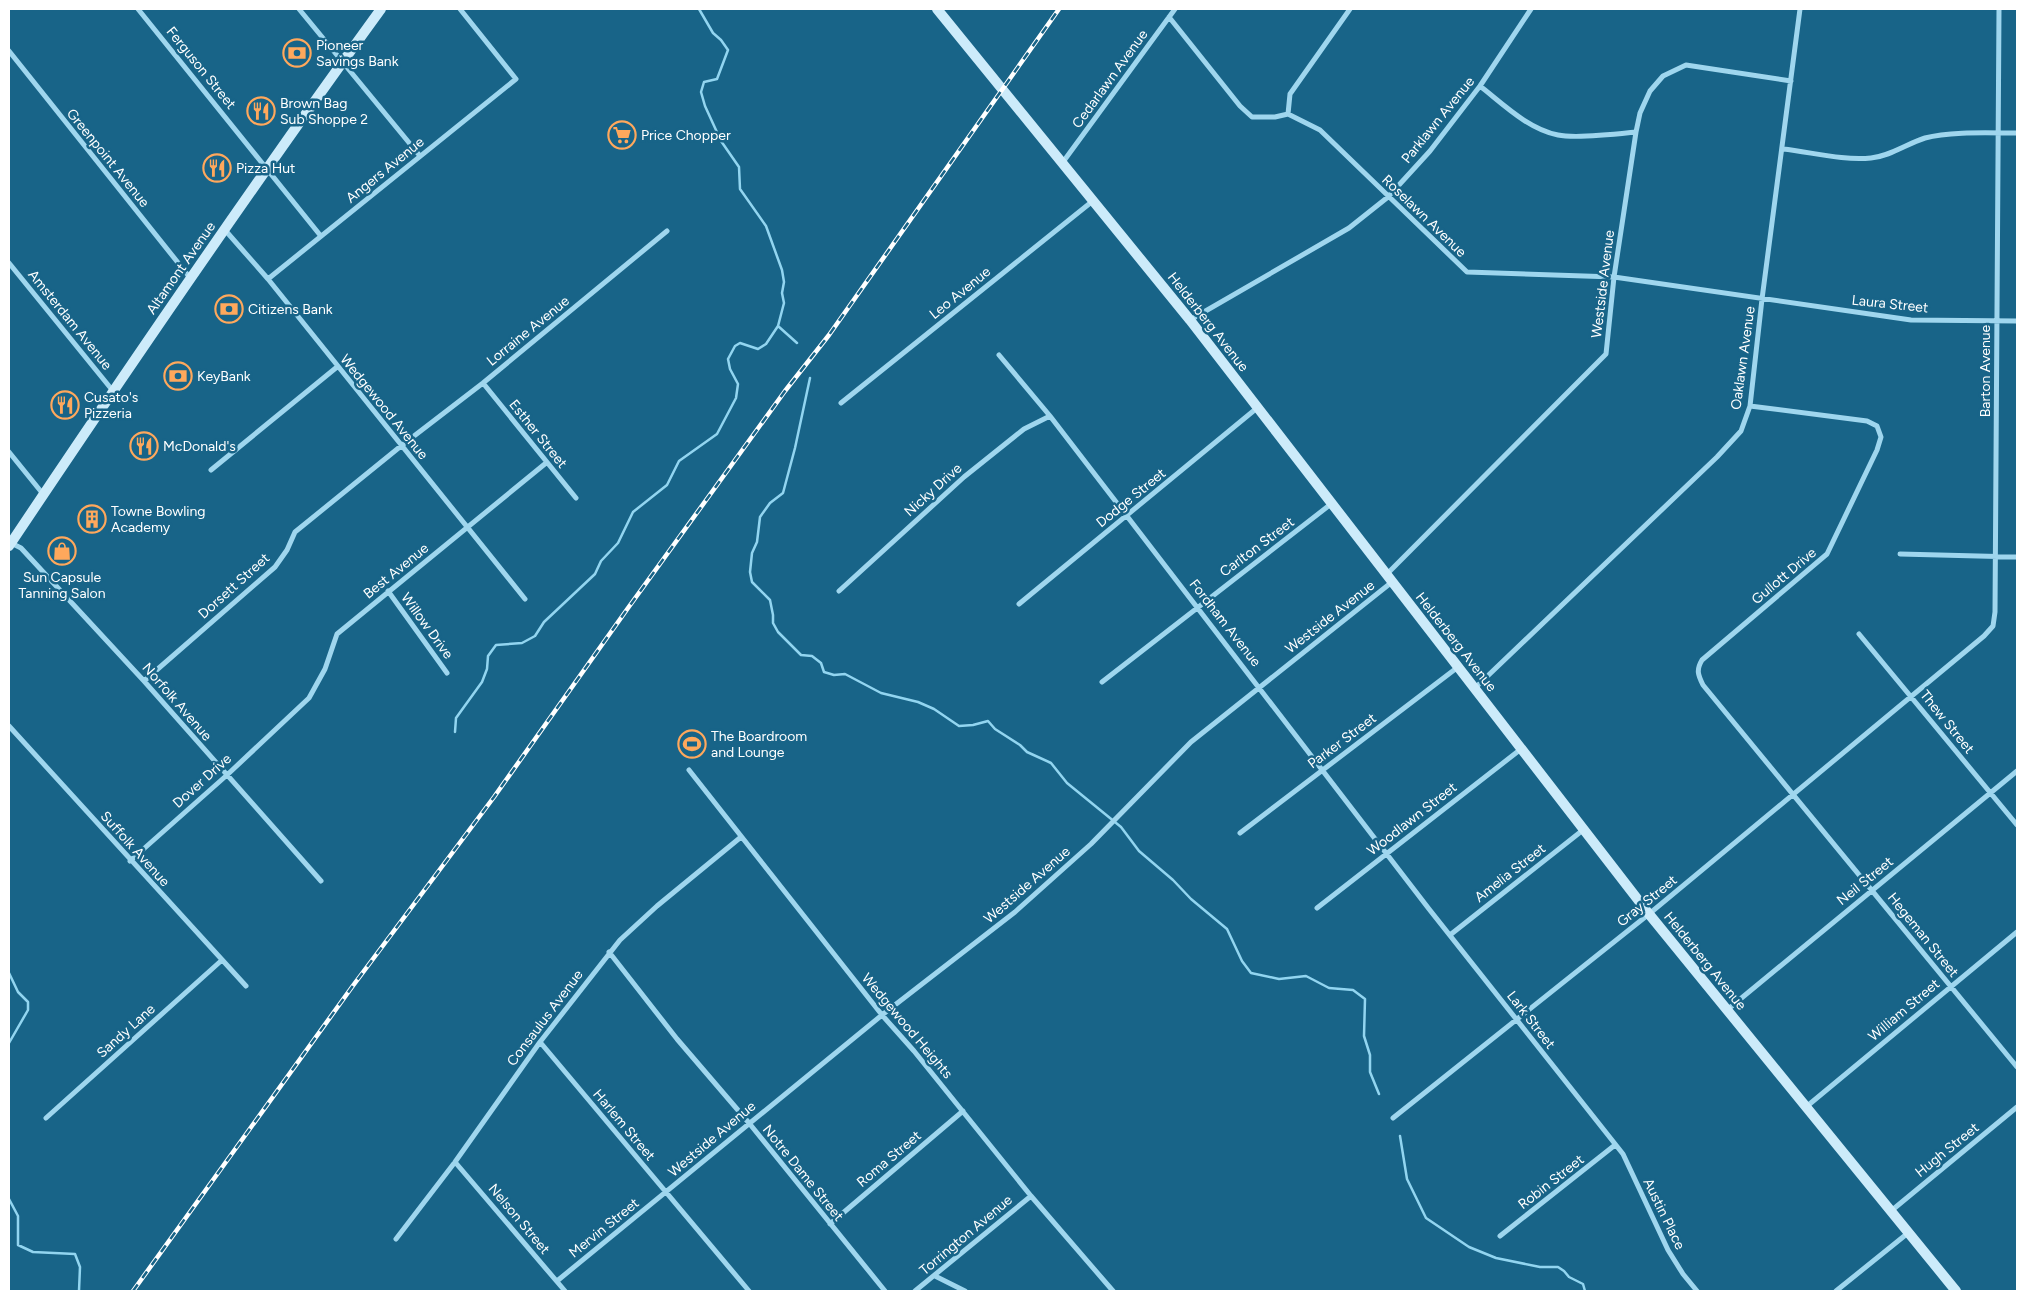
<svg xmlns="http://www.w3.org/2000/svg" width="2026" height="1300" font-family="Figtree,sans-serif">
<rect width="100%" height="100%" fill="#186488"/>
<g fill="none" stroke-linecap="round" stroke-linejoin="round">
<!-- stream -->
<path stroke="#92d5f0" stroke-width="2.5" d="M 699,9 L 713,33 L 721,40 L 728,50 L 717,79 L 704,82 L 701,92 L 705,106 L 721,141 L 739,167 L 740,189 L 766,226 L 782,270 L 784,282 L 782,293 L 784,303 L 778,326 L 797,343
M 810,378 L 795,448 L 783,493 L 770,503 L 760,517 L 757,542 L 752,553 L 750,572 L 752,582 L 770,600 L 773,615 L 773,623 L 778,632 L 801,655 L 812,656 L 821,663 L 824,672 L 834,675 L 845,674 L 881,693 L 918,702 L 934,709 L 959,726 L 973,725 L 988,721 L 995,729 L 1020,745 L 1027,752 L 1051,763 L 1067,783 L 1121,827 L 1139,851 L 1173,880 L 1191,899 L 1227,929 L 1242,961 L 1251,973 L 1279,979 L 1306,976 L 1329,988 L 1353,990 L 1365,999 L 1364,1036 L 1370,1055 L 1370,1072 L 1379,1094
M 455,732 L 456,718 L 482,682 L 487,669 L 488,656 L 496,645 L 522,643 L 535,636 L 544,622 L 595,574 L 601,561 L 618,543 L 633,512 L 667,485 L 679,461 L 717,434 L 736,398 L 738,384 L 730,369 L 728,359 L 735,346 L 740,343 L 758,349 L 766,344 L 778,326
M 9,973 L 18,992 L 28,1002 L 28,1010 L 9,1043
M 1400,1136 L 1407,1179 L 1426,1218 L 1469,1247 L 1496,1258 L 1540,1267 L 1558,1267 L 1564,1271 L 1569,1277 L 1583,1284 L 1585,1291
M 9,1199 L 18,1216 L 18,1245 L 33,1252 L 75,1254 L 80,1267 L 79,1291"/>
<!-- street -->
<path stroke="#9fd6ee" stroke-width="5" d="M 138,9 L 320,235
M 299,9 L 420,156
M 1169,17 L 1240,106 L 1252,117 L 1275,117 L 1288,114 L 1320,130 L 1467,272 L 1614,277 L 1911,320 L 2017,321
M 9,51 L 191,279
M 1480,86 C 1503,104 1528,129 1558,135 C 1576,139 1617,134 1636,132
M 1288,114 L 1290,94 L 1350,9
M 1783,149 C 1811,152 1843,161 1871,158 C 1891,156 1906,144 1925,138 C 1950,131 1991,133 2017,133
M 1063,162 L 1175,9
M 225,230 L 268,279 L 525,599
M 9,263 L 113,391
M 268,279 L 516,79 L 460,9
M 1190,320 L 1349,228 L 1388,197 L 1430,151 L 1480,86 L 1531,9
M 999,355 L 1050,416 L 1429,909 L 1623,1154 L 1668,1250 L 1683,1274 L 1697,1291
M 483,383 L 576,498
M 841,403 L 1094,200
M 1750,406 L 1867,421 L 1877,426 L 1881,437 L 1877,450 L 1827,554 L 1702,660 C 1696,670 1698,675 1703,685 L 2017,1067
M 9,452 L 43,494
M 211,470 L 337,367
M 11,543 L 21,548 L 144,681 L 321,881
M 1900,554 L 2017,557
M 1387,574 L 1606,354 L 1614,277 L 1636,132 L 1640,113 L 1650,91 L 1663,76 L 1686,65 L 1791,81
M 388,591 L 447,673
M 839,591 L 964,477 L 1024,429 L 1050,416
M 1019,604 L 1257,408
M 1859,634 L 2017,825
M 144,681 L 275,567 L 287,550 L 295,532 L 401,446 L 483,383 L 667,231
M 1102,682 L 1331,504
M 1475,688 L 1717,457 L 1741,431 L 1750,406 L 1762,299 L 1800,9
M 9,726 L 246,986
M 689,770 L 882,1015 L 914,1051 L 1031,1196 L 1113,1291
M 1240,833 L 1458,667
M 130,861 L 227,775 L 309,698 L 325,669 L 337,634 L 546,463
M 1317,908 L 1521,749
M 1450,935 L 1583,830
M 609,952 L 677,1039 L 749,1123 L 885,1291
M 1727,1010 L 2017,771
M 540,1042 L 749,1291
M 1806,1107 L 2017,932
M 46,1118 L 222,960
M 1393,1118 L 1649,914 L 1984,636 L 1993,626 L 1995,612 L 1999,9
M 455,1162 L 565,1291
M 1891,1211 L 2017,1107
M 830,1224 L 963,1111
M 1500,1236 L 1615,1145
M 396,1239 L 455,1162 L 540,1042 L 620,940 L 657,906 L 741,837
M 935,1276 L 965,1291
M 557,1281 L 882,1015 L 1015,912 L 1091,844 L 1191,742 L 1392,582
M 915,1291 L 1031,1196
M 1836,1291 L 1908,1233"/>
<!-- secondary -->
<path stroke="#ccebfa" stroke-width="10" d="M 937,9 L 1190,320 L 1649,914 L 1956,1291
M 9,546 C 130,365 253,185 381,9"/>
<!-- rail casing -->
<g stroke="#fff" stroke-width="4.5">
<path id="rail" d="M 133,1291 L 352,987 L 494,797 L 628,608 L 785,391 L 829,335 L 1059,9"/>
</g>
<!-- rail -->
<use href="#rail" stroke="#186488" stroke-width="2.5" stroke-dasharray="8" stroke-linecap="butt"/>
</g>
<!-- icons -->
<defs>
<g id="bank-ring" transform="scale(1.4375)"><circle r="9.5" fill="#186488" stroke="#ffa85c" stroke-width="1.5"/><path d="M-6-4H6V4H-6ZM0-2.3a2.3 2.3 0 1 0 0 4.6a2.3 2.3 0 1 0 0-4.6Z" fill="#ffa85c"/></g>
<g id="restaurant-ring" transform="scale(1.4375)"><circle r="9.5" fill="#186488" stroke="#ffa85c" stroke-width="1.5"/><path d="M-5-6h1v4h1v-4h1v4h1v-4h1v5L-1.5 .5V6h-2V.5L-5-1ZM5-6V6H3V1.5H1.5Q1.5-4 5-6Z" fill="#ffa85c"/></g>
<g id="supermarket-ring" transform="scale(1.4375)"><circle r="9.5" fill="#186488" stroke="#ffa85c" stroke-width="1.5"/><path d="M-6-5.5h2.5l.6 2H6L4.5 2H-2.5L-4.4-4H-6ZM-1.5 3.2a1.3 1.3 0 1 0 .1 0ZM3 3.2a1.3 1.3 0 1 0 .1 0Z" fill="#ffa85c"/></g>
<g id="building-ring" transform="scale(1.4375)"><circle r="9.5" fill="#186488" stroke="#ffa85c" stroke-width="1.5"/><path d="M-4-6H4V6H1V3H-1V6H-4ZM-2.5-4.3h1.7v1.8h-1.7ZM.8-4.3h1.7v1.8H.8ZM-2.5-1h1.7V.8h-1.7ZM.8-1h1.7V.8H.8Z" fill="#ffa85c"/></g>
<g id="shop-ring" transform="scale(1.4375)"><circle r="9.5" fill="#186488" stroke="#ffa85c" stroke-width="1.5"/><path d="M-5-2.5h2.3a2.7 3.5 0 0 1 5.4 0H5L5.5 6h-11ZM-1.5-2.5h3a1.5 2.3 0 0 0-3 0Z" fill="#ffa85c"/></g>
<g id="stadium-ring" transform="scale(1.4375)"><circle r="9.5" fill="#186488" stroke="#ffa85c" stroke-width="1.5"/><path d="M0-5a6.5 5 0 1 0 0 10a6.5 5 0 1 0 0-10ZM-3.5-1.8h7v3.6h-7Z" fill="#ffa85c"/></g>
</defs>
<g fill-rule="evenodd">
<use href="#bank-ring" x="297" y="53"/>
<use href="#restaurant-ring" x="261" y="111"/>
<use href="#supermarket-ring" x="622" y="135"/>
<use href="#restaurant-ring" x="217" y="168"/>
<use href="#bank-ring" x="229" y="309"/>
<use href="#bank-ring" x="178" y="376"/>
<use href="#restaurant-ring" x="65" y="405"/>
<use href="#restaurant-ring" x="144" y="446"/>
<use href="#building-ring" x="92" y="519"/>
<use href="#shop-ring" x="62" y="551"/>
<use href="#stadium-ring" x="692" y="744"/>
</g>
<g text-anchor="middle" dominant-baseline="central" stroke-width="5" stroke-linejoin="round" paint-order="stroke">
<!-- poi labels -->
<g font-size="14" fill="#fff" stroke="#186488" text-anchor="start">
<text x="316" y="45">Pioneer<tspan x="316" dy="16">Savings Bank</tspan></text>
<text x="280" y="103">Brown Bag<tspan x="280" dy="16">Sub Shoppe 2</tspan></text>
<text x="641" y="135">Price Chopper</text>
<text x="236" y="168">Pizza Hut</text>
<text x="248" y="309">Citizens Bank</text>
<text x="197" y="376">KeyBank</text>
<text x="84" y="397">Cusato's<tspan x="84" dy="16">Pizzeria</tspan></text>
<text x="163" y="446">McDonald's</text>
<text x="111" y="511">Towne Bowling<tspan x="111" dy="16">Academy</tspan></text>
<text x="62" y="577" text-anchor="middle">Sun Capsule<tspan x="62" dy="16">Tanning Salon</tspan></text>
<text x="711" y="736">The Boardroom<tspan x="711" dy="16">and Lounge</tspan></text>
</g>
<!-- street labels -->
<g font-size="14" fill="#fff" stroke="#186488">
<text transform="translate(201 68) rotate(51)">Ferguson Street</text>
<text transform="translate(1110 79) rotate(-54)">Cedarlawn Avenue</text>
<text transform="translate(1438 120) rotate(-51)">Parklawn Avenue</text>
<text transform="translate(108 158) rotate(51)">Greenpoint Avenue</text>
<text transform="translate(385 170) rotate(-39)">Angers Avenue</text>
<text transform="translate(1424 216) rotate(44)">Roselawn Avenue</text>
<text transform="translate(181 268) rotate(-55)">Altamont Avenue</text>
<text transform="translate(1603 284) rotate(-83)">Westside Avenue</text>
<text transform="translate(960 293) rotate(-39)">Leo Avenue</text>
<text transform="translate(1890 304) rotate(6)">Laura Street</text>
<text transform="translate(70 320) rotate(51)">Amsterdam Avenue</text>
<text transform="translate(1208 322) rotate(52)">Helderberg Avenue</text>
<text transform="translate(528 331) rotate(-39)">Lorraine Avenue</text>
<text transform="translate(1743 358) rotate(-82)">Oaklawn Avenue</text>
<text transform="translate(1985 371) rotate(-90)">Barton Avenue</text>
<text transform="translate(384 407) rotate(51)">Wedgewood Avenue</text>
<text transform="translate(538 434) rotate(51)">Esther Street</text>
<text transform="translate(933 490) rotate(-42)">Nicky Drive</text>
<text transform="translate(1131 498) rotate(-39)">Dodge Street</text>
<text transform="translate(1257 547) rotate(-37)">Carlton Street</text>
<text transform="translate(396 571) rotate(-39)">Best Avenue</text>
<text transform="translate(1784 576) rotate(-40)">Gullott Drive</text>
<text transform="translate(234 586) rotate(-42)">Dorsett Street</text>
<text transform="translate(1330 617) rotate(-38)">Westside Avenue</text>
<text transform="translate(1225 623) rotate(52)">Fordham Avenue</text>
<text transform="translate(427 626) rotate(54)">Willow Drive</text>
<text transform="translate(1456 642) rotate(52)">Helderberg Avenue</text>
<text transform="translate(177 702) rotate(49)">Norfolk Avenue</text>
<text transform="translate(1947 722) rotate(51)">Thew Street</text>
<text transform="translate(1342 741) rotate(-37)">Parker Street</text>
<text transform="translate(202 781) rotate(-42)">Dover Drive</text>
<text transform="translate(1412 819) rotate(-38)">Woodlawn Street</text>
<text transform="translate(135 849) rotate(48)">Suffolk Avenue</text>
<text transform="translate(1510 873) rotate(-38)">Amelia Street</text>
<text transform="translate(1865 881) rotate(-39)">Neil Street</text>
<text transform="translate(1027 885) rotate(-41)">Westside Avenue</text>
<text transform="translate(1647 901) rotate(-39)">Gray Street</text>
<text transform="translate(1923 935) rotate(51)">Hegeman Street</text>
<text transform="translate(1705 961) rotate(51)">Helderberg Avenue</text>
<text transform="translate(1904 1010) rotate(-40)">William Street</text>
<text transform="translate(545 1018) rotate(-53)">Consaulus Avenue</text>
<text transform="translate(1531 1020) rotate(52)">Lark Street</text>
<text transform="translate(907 1026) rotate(50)">Wedgewood Heights</text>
<text transform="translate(126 1031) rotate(-42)">Sandy Lane</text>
<text transform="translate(624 1125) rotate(50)">Harlem Street</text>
<text transform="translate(712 1139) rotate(-40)">Westside Avenue</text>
<text transform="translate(1947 1150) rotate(-39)">Hugh Street</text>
<text transform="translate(889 1159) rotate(-40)">Roma Street</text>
<text transform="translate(803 1173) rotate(51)">Notre Dame Street</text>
<text transform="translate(1551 1182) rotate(-38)">Robin Street</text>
<text transform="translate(1664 1214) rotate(64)">Austin Place</text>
<text transform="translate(519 1219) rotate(50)">Nelson Street</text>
<text transform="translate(604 1228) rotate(-39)">Mervin Street</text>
<text transform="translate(966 1235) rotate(-40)">Torrington Avenue</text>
</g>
</g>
<!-- border -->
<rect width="2026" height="1300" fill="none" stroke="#ffffff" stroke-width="20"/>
</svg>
